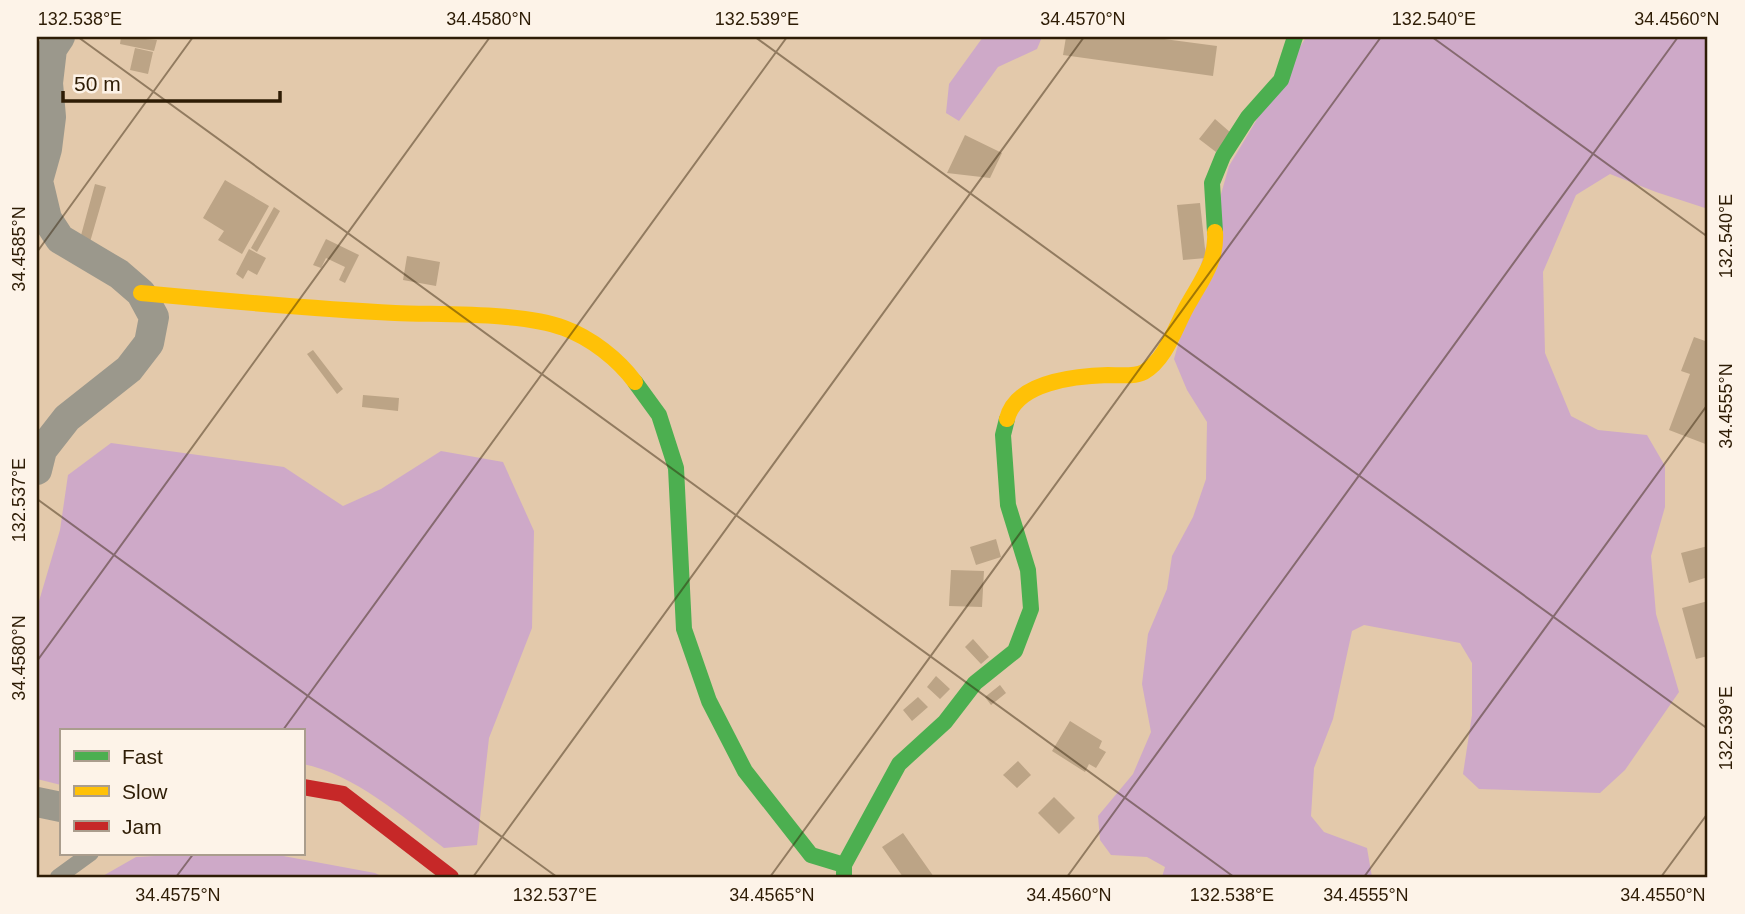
<svg xmlns="http://www.w3.org/2000/svg" width="1745" height="914" font-family="Arial,sans-serif">
<rect width="100%" height="100%" fill="#e3c9ab"/>
<!-- forest -->
<path fill="#cea9c8" d="M 983,37 L 1042,37 L 1037,49 L 998,67 L 959,121 L 946,113 L 949,84 Z
M 1306,37 L 1708,37 L 1708,209 L 1656,192 L 1610,174 L 1576,195 L 1543,272 L 1545,353 L 1571,416 L 1598,430 L 1647,435 L 1665,466 L 1665,507 L 1651,556 L 1656,614 L 1679,692 L 1625,770 L 1600,793 L 1479,789 L 1463,774 L 1472,715 L 1472,663 L 1460,643 L 1364,625 L 1352,631 L 1333,719 L 1314,768 L 1311,816 L 1324,832 L 1367,848 L 1372,877 L 1162,877 L 1165,867 L 1147,857 L 1111,855 L 1100,840 L 1098,816 L 1133,774 L 1151,732 L 1142,684 L 1148,634 L 1167,589 L 1172,556 L 1193,517 L 1206,479 L 1207,422 L 1187,390 L 1174,359 L 1229,166 Z
M 111,443 L 284,467 L 343,506 L 381,489 L 441,451 L 503,462 L 534,531 L 532,628 L 489,738 L 477,845 L 444,848 C 403,817 354,774 303,764 L 303,730 L 61,730 L 61,785 L 37,779 L 37,608 L 60,530 L 68,475 Z
M 212,853 L 267,853 L 375,873 L 383,877 L 101,877 L 136,857 Z"/>
<!-- building -->
<path fill="#bca486" d="M 121,37 L 157,40 L 154,51 L 120,44 Z
M 1066,37 L 1149,37 L 1217,46 L 1213,76 L 1063,55 Z
M 135,48 L 153,52 L 148,74 L 130,70 Z
M 1215,119 L 1231,133 L 1216,152 L 1199,139 Z
M 965,135 L 1002,153 L 990,178 L 947,173 Z
M 225,180 L 269,206 L 242,254 L 218,240 L 224,231 L 203,218 Z
M 95,184 L 106,187 L 90,242 L 80,239 Z
M 1200,203 L 1206,258 L 1183,260 L 1177,205 Z
M 274,207 L 280,211 L 257,252 L 251,248 Z
M 326,239 L 359,255 L 345,283 L 339,280 L 345,267 L 326,258 L 321,268 L 313,265 Z
M 249,249 L 266,258 L 257,275 L 248,270 L 243,279 L 236,274 Z
M 407,256 L 440,262 L 436,286 L 403,280 Z
M 1694,337 L 1708,342 L 1708,445 L 1669,430 L 1690,374 L 1681,371 Z
M 313,350 L 343,389 L 337,394 L 307,354 Z
M 363,395 L 399,398 L 398,411 L 362,407 Z
M 996,539 L 1001,557 L 976,565 L 970,547 Z
M 1708,546 L 1708,577 L 1689,583 L 1681,553 Z
M 951,570 L 984,571 L 982,607 L 949,606 Z
M 1708,601 L 1708,656 L 1696,659 L 1682,608 Z
M 973,639 L 989,657 L 981,664 L 965,647 Z
M 936,676 L 950,689 L 940,699 L 927,687 Z
M 1000,685 L 1006,693 L 991,705 L 985,697 Z
M 918,697 L 928,707 L 912,721 L 903,710 Z
M 1070,721 L 1102,741 L 1099,748 L 1106,752 L 1096,768 L 1089,764 L 1085,772 L 1052,751 Z
M 1018,761 L 1031,775 L 1017,788 L 1003,775 Z
M 1054,797 L 1075,818 L 1059,834 L 1038,813 Z
M 903,833 L 934,877 L 903,877 L 882,847 Z"/>
<g fill="none" stroke-linecap="round" stroke-linejoin="round">
<!-- lane -->
<path stroke="#9b988c" stroke-width="16" d="M 58,877 L 91,853"/>
<!-- street -->
<path stroke="#9b988c" stroke-width="30" d="M 37,470 L 42,450 L 67,418 L 129,369 L 149,343 L 154,317 L 141,293 L 119,274 L 60,239 L 47,219 L 38,181 L 47,149 L 51,117 L 48,83 L 52,49 L 60,37
M 37,802 L 61,807"/>
<!-- fast -->
<path stroke="#4caf50" stroke-width="16" d="M 1215,232 L 1212,183 L 1223,156 L 1248,117 L 1281,80 L 1295,37
M 635,382 L 659,415 L 676,468 L 684,629 L 709,701 L 745,771 L 811,855 L 844,865
M 844,877 L 844,865 L 899,764 L 945,722 L 975,683 L 1015,651 L 1031,609 L 1028,570 L 1008,505 L 1003,435 L 1007,419"/>
<!-- slow -->
<path stroke="#ffc107" stroke-width="16" d="M 141,293 C 226,301 310,309 395,313 C 442,315 521,312 564,328 C 591,338 618,359 635,382
M 1007,419 C 1016,382 1075,376 1108,375 C 1118,375 1135,377 1144,372 C 1168,358 1176,323 1190,301 C 1203,278 1217,260 1215,232"/>
<!-- jam -->
<path stroke="#c62828" stroke-width="16" d="M 303,787 L 343,794 L 451,877"/>
</g>
<!-- ticks -->
<path fill="none" stroke="#2e1c05" stroke-width="2" stroke-opacity="0.45" d="M 78,37 L 1234,877M 755,37 L 1708,729M 1432,37 L 1708,237M 37,252 L 193,37M 37,499 L 557,877M 37,661 L 490,37M 283,730 L 787,37M 176,877 L 194,853M 473,877 L 1084,37M 770,877 L 1381,37M 1067,877 L 1678,37M 1364,877 L 1708,404M 1661,877 L 1708,813"/>
<!-- border -->
<rect width="1745" height="914" fill="none" stroke="#fdf3e8" stroke-width="77"/>
<!-- legend -->
<rect x="60" y="729" width="245" height="126" fill="#fdf3e8" stroke="#aa9d8d" stroke-width="2"/>
<rect x="74" y="751" width="35" height="10" fill="#4caf50" stroke="#aa9d8d" stroke-width="2"/>
<text x="122" y="764" font-size="21" fill="#2e1c05">Fast</text>
<rect x="74" y="786" width="35" height="10" fill="#ffc107" stroke="#aa9d8d" stroke-width="2"/>
<text x="122" y="799" font-size="21" fill="#2e1c05">Slow</text>
<rect x="74" y="821" width="35" height="10" fill="#c62828" stroke="#aa9d8d" stroke-width="2"/>
<text x="122" y="834" font-size="21" fill="#2e1c05">Jam</text>
<!-- scale -->
<path d="M63 91v10h217v-10" fill="none" stroke="#2e1c05" stroke-width="3.5"/>
<text x="74" y="91" font-size="21" fill="#2e1c05" stroke="#fdf3e8" stroke-width="5" paint-order="stroke">50 m</text>
<rect x="38" y="38" width="1668" height="838" fill="none" stroke="#2e1c05" stroke-width="2.5"/>
<g font-size="18" text-anchor="middle" fill="#2e1c05">
<text x="80" y="25">132.538°E</text>
<text x="489" y="25">34.4580°N</text>
<text x="757" y="25">132.539°E</text>
<text x="1083" y="25">34.4570°N</text>
<text x="1434" y="25">132.540°E</text>
<text x="1677" y="25">34.4560°N</text>
<text transform="translate(1726 236) rotate(-90)" y="6">132.540°E</text>
<text transform="translate(19 249) rotate(-90)" y="6">34.4585°N</text>
<text transform="translate(1726 406) rotate(-90)" y="6">34.4555°N</text>
<text transform="translate(19 500) rotate(-90)" y="6">132.537°E</text>
<text transform="translate(19 658) rotate(-90)" y="6">34.4580°N</text>
<text transform="translate(1726 728) rotate(-90)" y="6">132.539°E</text>
<text x="178" y="901">34.4575°N</text>
<text x="555" y="901">132.537°E</text>
<text x="772" y="901">34.4565°N</text>
<text x="1069" y="901">34.4560°N</text>
<text x="1232" y="901">132.538°E</text>
<text x="1366" y="901">34.4555°N</text>
<text x="1663" y="901">34.4550°N</text>
</g>
</svg>
